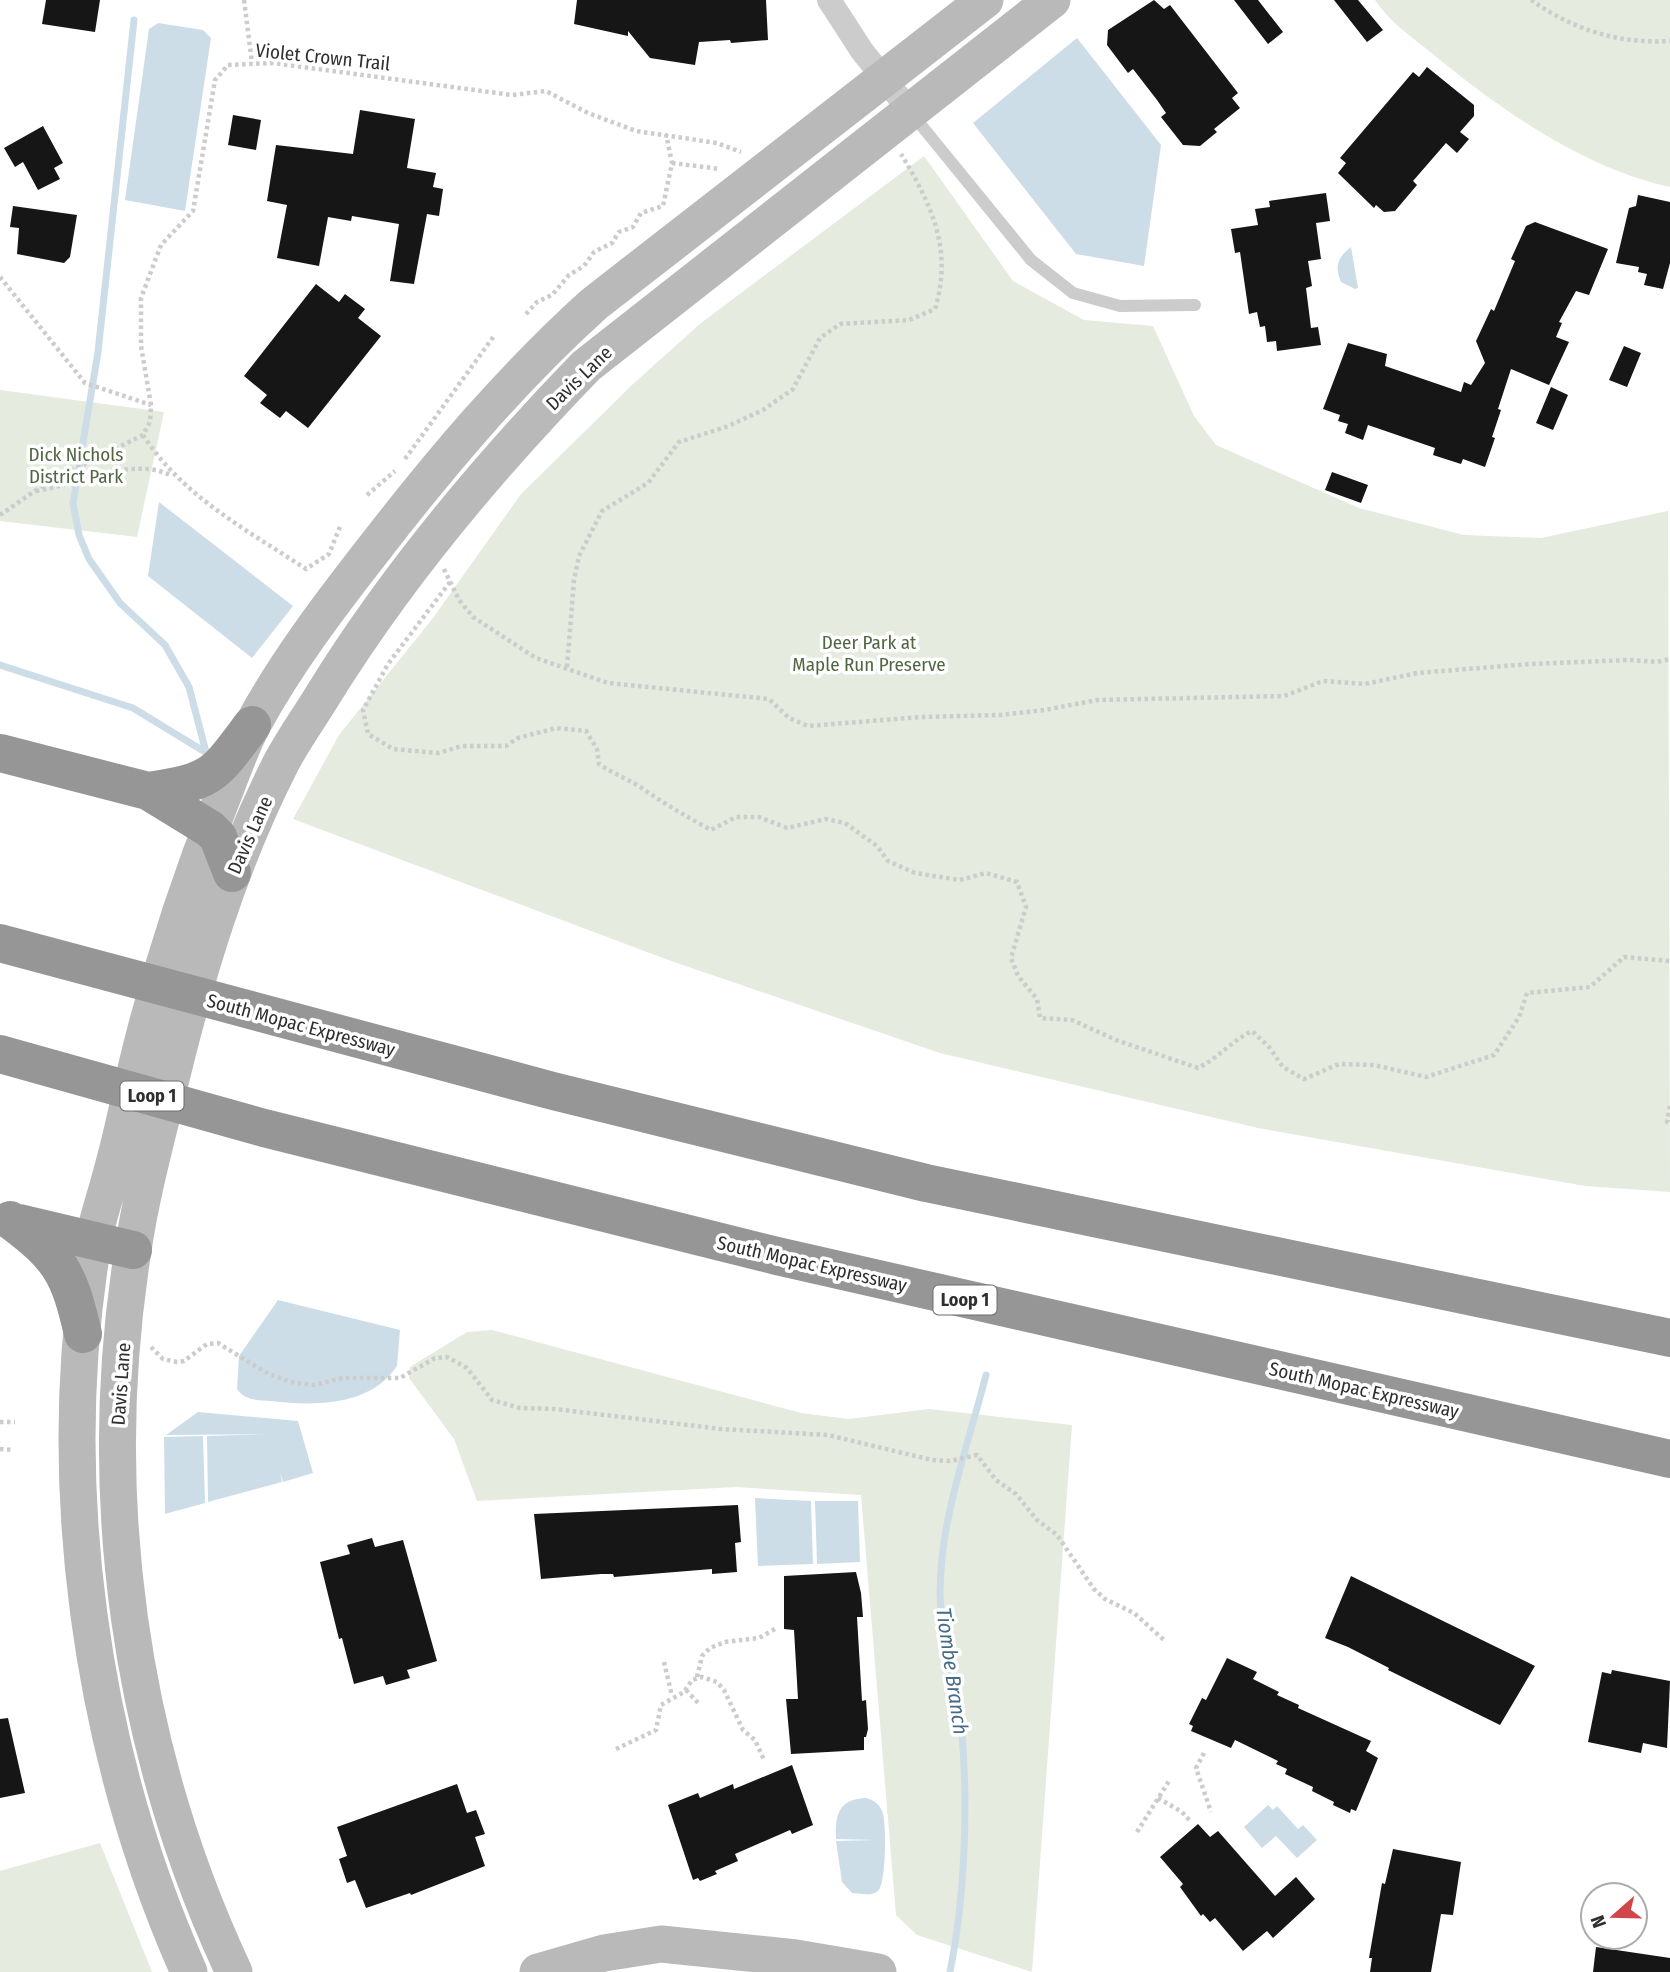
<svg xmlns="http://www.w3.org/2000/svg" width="1670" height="1972" font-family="'Fira Sans Condensed',sans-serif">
<rect width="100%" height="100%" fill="#fff"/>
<!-- green -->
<path fill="#e5ebdf" d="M 1375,0 L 1670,0 L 1670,187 C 1581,167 1498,108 1429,51 C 1409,35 1389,21 1375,0 Z
M 924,156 L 1013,281 L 1084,320 L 1153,326 L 1194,416 L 1216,445 L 1359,508 L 1464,535 L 1541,538 L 1668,511 L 1670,1192 L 1585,1186 L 1258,1128 L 940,1053 L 671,961 L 293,819 L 339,735 L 433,618 L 521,494 L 633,384 L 701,323 Z
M 0,390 L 164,412 L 137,537 L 0,521 Z
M 492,1330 L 801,1413 L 849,1419 L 929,1409 L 1072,1425 L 1032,1972 L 917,1935 L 896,1915 L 861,1495 L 736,1487 L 477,1501 L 454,1439 L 409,1378 L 410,1367 L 467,1332 Z
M 100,1843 L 152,1972 L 0,1972 L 0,1871 Z"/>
<!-- water -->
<path fill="#cddde8" d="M 158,23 L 203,30 L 211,38 L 185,211 L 125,200 L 149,29 Z
M 1077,38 L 1161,145 L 1144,266 L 1076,254 L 973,123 Z
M 1351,247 L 1358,288 L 1355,289 L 1341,282 C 1334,266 1338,257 1351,247 Z
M 159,502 L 293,606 L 252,658 L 148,576 Z
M 278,1300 L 400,1330 L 397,1366 C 370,1407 313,1406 271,1401 C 259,1400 245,1401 237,1389 L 239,1356 Z
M 198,1412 L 298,1421 L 313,1473 L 283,1482 L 280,1473 L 282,1482 L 208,1502 L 207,1436 L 270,1434 L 166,1435 Z
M 203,1436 L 205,1503 L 165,1514 L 164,1437 Z
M 755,1498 L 811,1501 L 813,1564 L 758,1566 Z
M 815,1501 L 858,1501 L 860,1562 L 817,1564 Z
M 866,1798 C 873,1800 879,1803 882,1811 C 887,1821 886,1885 878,1891 C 871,1897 860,1893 852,1893 L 842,1882 L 836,1841 L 875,1840 L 836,1839 C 835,1814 839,1799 866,1798 Z
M 1268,1805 L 1273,1810 L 1277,1806 L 1298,1829 L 1303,1825 L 1317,1840 L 1297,1858 L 1276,1836 L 1262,1848 L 1244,1827 Z"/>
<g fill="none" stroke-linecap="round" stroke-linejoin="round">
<!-- stream -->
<path stroke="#cddde8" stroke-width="7" d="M 134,20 L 98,352 L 73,503 L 79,535 L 89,559 L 120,603 L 165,645 L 189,687 L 206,752
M 0,665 L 133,708 L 205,752
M 950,1972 C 965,1898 968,1809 962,1734 C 958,1687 941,1640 940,1593 C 940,1519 968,1446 986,1375"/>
</g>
<!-- building -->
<path fill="#161616" d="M 46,0 L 100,0 L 95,32 L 42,24 Z
M 577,0 L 766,0 L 768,40 L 731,43 L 730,40 L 699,42 L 695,65 L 650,58 L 628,31 L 628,36 L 574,24 Z
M 1154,0 L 1164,9 L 1170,5 L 1238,93 L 1232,98 L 1240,108 L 1214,129 L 1217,132 L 1200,146 L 1183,145 L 1161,117 L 1166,113 L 1157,100 L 1133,69 L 1128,73 L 1107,45 L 1108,30 Z
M 1234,0 L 1258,0 L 1283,32 L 1268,44 Z
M 1334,0 L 1358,0 L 1383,30 L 1367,42 Z
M 1427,67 L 1474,105 L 1474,116 L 1460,132 L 1469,139 L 1457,153 L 1446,143 L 1413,181 L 1417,185 L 1395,211 L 1384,212 L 1376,205 L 1374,208 L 1338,173 L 1346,163 L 1340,158 L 1413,72 L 1419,77 Z
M 360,110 L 415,119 L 407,168 L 436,173 L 433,187 L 443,189 L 439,216 L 427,214 L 414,284 L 390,281 L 399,224 L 352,216 L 351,221 L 328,217 L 319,266 L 277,258 L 287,205 L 267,201 L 276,145 L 353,154 Z
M 233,115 L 261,120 L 256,150 L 228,145 Z
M 43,126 L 63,163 L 54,168 L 60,179 L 38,190 L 23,162 L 15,167 L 4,148 Z
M 1326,193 L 1330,221 L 1316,223 L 1321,259 L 1308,261 L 1312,286 L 1306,288 L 1311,328 L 1318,327 L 1321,345 L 1277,351 L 1276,341 L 1267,342 L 1265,326 L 1260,327 L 1257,312 L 1249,314 L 1240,252 L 1235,253 L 1231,229 L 1258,225 L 1255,209 L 1270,207 L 1269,201 Z
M 1638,195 L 1670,202 L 1670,263 L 1663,289 L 1644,285 L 1647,274 L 1638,272 L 1639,267 L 1616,263 L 1629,208 L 1636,206 Z
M 13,206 L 77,215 L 70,257 L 64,263 L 17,254 L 19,228 L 10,227 Z
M 1535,222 L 1608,249 L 1589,295 L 1576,291 L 1559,322 L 1562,323 L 1556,337 L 1569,342 L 1549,385 L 1511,369 L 1498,409 L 1501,410 L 1492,437 L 1495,438 L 1485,467 L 1463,459 L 1461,464 L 1433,455 L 1435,448 L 1368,425 L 1363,440 L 1345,433 L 1348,424 L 1338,421 L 1340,415 L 1323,409 L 1348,343 L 1387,354 L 1385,366 L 1461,392 L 1464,382 L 1471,385 L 1485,363 L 1476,341 L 1491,309 L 1494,311 L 1515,261 L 1511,259 L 1526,226 Z
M 316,284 L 339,302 L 345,294 L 365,309 L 358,318 L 381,336 L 308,428 L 286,411 L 280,418 L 260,403 L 267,395 L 244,376 Z
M 1624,346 L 1641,353 L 1627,387 L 1609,380 Z
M 1551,387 L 1568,395 L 1553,430 L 1536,423 Z
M 1332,472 L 1368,485 L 1361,503 L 1325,490 Z
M 738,1505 L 741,1542 L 735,1543 L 737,1572 L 712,1574 L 712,1569 L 614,1577 L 613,1574 L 601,1574 L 541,1579 L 534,1514 Z
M 372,1538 L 375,1547 L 403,1540 L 437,1661 L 407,1670 L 410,1678 L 386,1685 L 383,1676 L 354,1684 L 342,1638 L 339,1639 L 320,1562 L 350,1554 L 347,1545 Z
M 856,1572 L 861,1593 L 863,1617 L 857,1617 L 862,1701 L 866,1700 L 868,1729 L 866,1737 L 864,1737 L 864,1750 L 791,1754 L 786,1699 L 798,1699 L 794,1630 L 784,1629 L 784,1576 Z
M 1351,1576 L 1535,1666 L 1500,1725 L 1388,1670 L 1389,1668 L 1348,1647 L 1325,1638 Z
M 1227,1658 L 1257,1672 L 1253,1679 L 1279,1692 L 1277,1695 L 1299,1705 L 1298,1708 L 1371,1741 L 1366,1751 L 1378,1758 L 1356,1811 L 1351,1809 L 1350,1813 L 1333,1805 L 1334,1802 L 1312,1791 L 1313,1787 L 1285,1774 L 1287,1769 L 1276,1764 L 1278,1761 L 1235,1740 L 1231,1748 L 1191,1731 L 1193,1726 L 1189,1724 L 1202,1698 L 1206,1700 Z
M 1612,1670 L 1670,1681 L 1667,1748 L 1643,1743 L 1641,1753 L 1588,1742 L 1602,1672 L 1611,1674 Z
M 8,1718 L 25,1793 L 0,1798 L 0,1719 Z
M 792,1765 L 813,1825 L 792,1834 L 790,1830 L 735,1854 L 738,1861 L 715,1871 L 717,1874 L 700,1881 L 698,1878 L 693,1880 L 668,1805 L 698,1793 L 700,1798 L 733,1784 L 734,1789 Z
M 457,1784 L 467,1813 L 476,1810 L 485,1834 L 475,1837 L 485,1866 L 411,1895 L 410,1893 L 366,1908 L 355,1880 L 347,1883 L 339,1859 L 347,1856 L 337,1827 Z
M 1198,1824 L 1210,1837 L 1218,1831 L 1275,1896 L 1296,1877 L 1315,1899 L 1273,1938 L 1267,1931 L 1243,1951 L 1215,1918 L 1210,1922 L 1203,1914 L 1201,1916 L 1180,1887 L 1183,1884 L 1160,1857 Z
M 1393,1849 L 1461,1862 L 1453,1915 L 1441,1914 L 1431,1972 L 1370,1972 L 1372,1958 L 1369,1958 L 1382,1883 L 1385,1884 Z
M 1596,1947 L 1670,1958 L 1670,1972 L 1593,1972 Z"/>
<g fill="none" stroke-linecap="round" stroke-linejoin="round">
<!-- path -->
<path stroke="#ccc" stroke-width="4.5" stroke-dasharray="3.5 3.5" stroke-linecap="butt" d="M 244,0 L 252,63
M 1531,0 C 1574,30 1618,44 1670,41
M 672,163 L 720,169
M 0,277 L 85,383 L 151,405
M 526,314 L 537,302 L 552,295 L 569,275 L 584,266 L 594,252 L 612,243 L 619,232 L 633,227 L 641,213 L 663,206 L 672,163 L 666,134
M 143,435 C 182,496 247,530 306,569 L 329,554 L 341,524
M 405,459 L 494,336
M 36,491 C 77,485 131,456 170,475
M 367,495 L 395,471
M 0,515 L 48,482 L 143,435 L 150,422 L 151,405 L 141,346 L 141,298 L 161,245 L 193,211 L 215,80 L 228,65 L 273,63 L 512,95 L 546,91 L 588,113 L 636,131 L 717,143 L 741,152
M 444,569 L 459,600 L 473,617 L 536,658 L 608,683 L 769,699 L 789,718 L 808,726 L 921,717 L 1000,715 L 1045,710 L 1097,700 L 1284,696 L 1323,681 L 1365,684 L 1417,673 L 1530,664 L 1629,660 L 1657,662 L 1670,659
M 450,582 L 388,664 L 363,710 L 368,734 L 393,749 L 438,753 L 462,746 L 506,746 L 518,738 L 556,728 L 586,731 L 597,749 L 599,764 C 613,774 629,779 643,789 C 665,804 687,817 711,830 L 736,817 L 759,817 L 787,828 L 826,819 L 845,823 L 877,846 L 888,861 L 915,873 L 960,880 L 986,873 L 1017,882 L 1026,907 L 1011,958 L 1018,976 L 1037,999 L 1040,1018 L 1072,1020 L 1116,1040 L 1198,1068 C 1220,1057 1230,1042 1252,1031 L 1269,1047 L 1283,1067 L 1304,1079 L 1339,1064 L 1374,1065 L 1426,1077 L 1494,1055 L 1519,1017 L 1527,993 L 1590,987 L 1624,957 L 1670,961
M 567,667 L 574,580 L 579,556 L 602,511 L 648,483 L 679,442 L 726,427 L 763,410 L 793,389 L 820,338 L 840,324 L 909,320 L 935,309 C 953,250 932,205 901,154
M 1670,1106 L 1667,1122 L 1670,1124
M 151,1347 L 163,1359 L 177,1362 L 184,1361 L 207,1344 L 218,1343 L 265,1372 L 290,1382 L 314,1385 L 343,1378 L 400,1378 L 435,1358 L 447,1357 L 467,1368 L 492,1400 L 520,1408 L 555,1409 L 721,1429 L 828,1435 L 932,1460 L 950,1461 L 977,1455 L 996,1480 L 1016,1494 L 1037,1520 L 1057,1535 L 1094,1589 L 1105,1599 L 1134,1613 L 1164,1640
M 0,1422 L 15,1422
M 0,1449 L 14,1450
M 664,1662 L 672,1696
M 697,1677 L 702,1656 L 710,1648 L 725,1642 L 759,1638 L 775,1629
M 686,1690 L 700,1705
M 616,1749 L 656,1730 L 661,1705 L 684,1692 L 692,1680 L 702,1677 L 717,1682 L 724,1690 L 743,1730 L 755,1740 L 764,1760
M 1204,1753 L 1196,1768 L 1211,1812
M 1158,1798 L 1182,1812 L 1191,1822
M 1137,1832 L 1169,1781"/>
<!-- lane -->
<path stroke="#ccc" stroke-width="12" d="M 912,114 L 1031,260 L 1073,293 L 1120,306 L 1195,305"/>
<!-- street -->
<path stroke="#ccc" stroke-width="24" d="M 829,0 L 862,51 L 910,111"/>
<!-- secondary -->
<path stroke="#b9b9b9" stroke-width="37" d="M 189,1972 C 90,1750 53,1483 93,1243 C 97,1219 106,1195 112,1171 C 121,1139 128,1106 135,1073 C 157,980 186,889 221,801 C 231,776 240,748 253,724 C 286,663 330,605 373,550 C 441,462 511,379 594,304 L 985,0
M 234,1972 C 129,1748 94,1494 133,1250 C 141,1195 156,1141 169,1087 C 196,975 229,865 281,763 C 293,740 309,718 323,695 C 397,575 488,467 586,366 L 1052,0
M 538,1972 L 604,1953 L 661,1944 L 796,1958 L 878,1972"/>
<!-- highway -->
<path stroke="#969696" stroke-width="38" d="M 0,753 L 148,791 L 210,829 L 218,837 L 232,873
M 148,791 C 213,781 213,777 252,725
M 0,943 L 553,1091 L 926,1183 L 1670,1338
M 0,1054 L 264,1128 L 777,1256 L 1670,1459
M 10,1220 C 61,1258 69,1273 83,1334
M 19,1223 L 133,1250"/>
</g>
<g text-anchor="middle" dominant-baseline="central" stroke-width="7" stroke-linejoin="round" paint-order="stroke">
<!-- shield labels -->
<g fill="#fff" stroke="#6d6d6d" stroke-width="2">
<rect x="120.5" y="1081.5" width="63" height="29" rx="5"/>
<rect x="933.5" y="1285.5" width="63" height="29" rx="5"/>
</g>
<g font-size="18" font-weight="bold" fill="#2f2f2f">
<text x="152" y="1096">Loop 1</text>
<text x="965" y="1300">Loop 1</text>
</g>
<!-- street labels -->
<g font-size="19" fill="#2f2f2f" stroke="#fff">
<text transform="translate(323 57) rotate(6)">Violet Crown Trail</text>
<text transform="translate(579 378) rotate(-44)">Davis Lane</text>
<text transform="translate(250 835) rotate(-66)">Davis Lane</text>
<text transform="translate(301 1025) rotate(15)">South Mopac Expressway</text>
<text transform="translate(812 1264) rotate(13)">South Mopac Expressway</text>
<text transform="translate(121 1384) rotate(-86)">Davis Lane</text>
<text transform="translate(1364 1390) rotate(13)">South Mopac Expressway</text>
</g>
<!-- park labels -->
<g font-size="19" fill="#516642" stroke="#fff">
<text x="76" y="454">Dick Nichols<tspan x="76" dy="22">District Park</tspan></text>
<text x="869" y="642">Deer Park at<tspan x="869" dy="22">Maple Run Preserve</tspan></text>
</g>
<!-- water labels -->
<g font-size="21" font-style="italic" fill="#466c88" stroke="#fff">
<text transform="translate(952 1671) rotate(82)">Tiombe Branch</text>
</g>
</g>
<!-- north arrow -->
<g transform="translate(1614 1916) rotate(250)"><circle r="33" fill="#ffffff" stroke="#acacac" stroke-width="2"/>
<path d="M0-5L12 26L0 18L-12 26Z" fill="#d1464b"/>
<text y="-10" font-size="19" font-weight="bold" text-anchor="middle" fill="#2f2f2f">N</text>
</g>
</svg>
